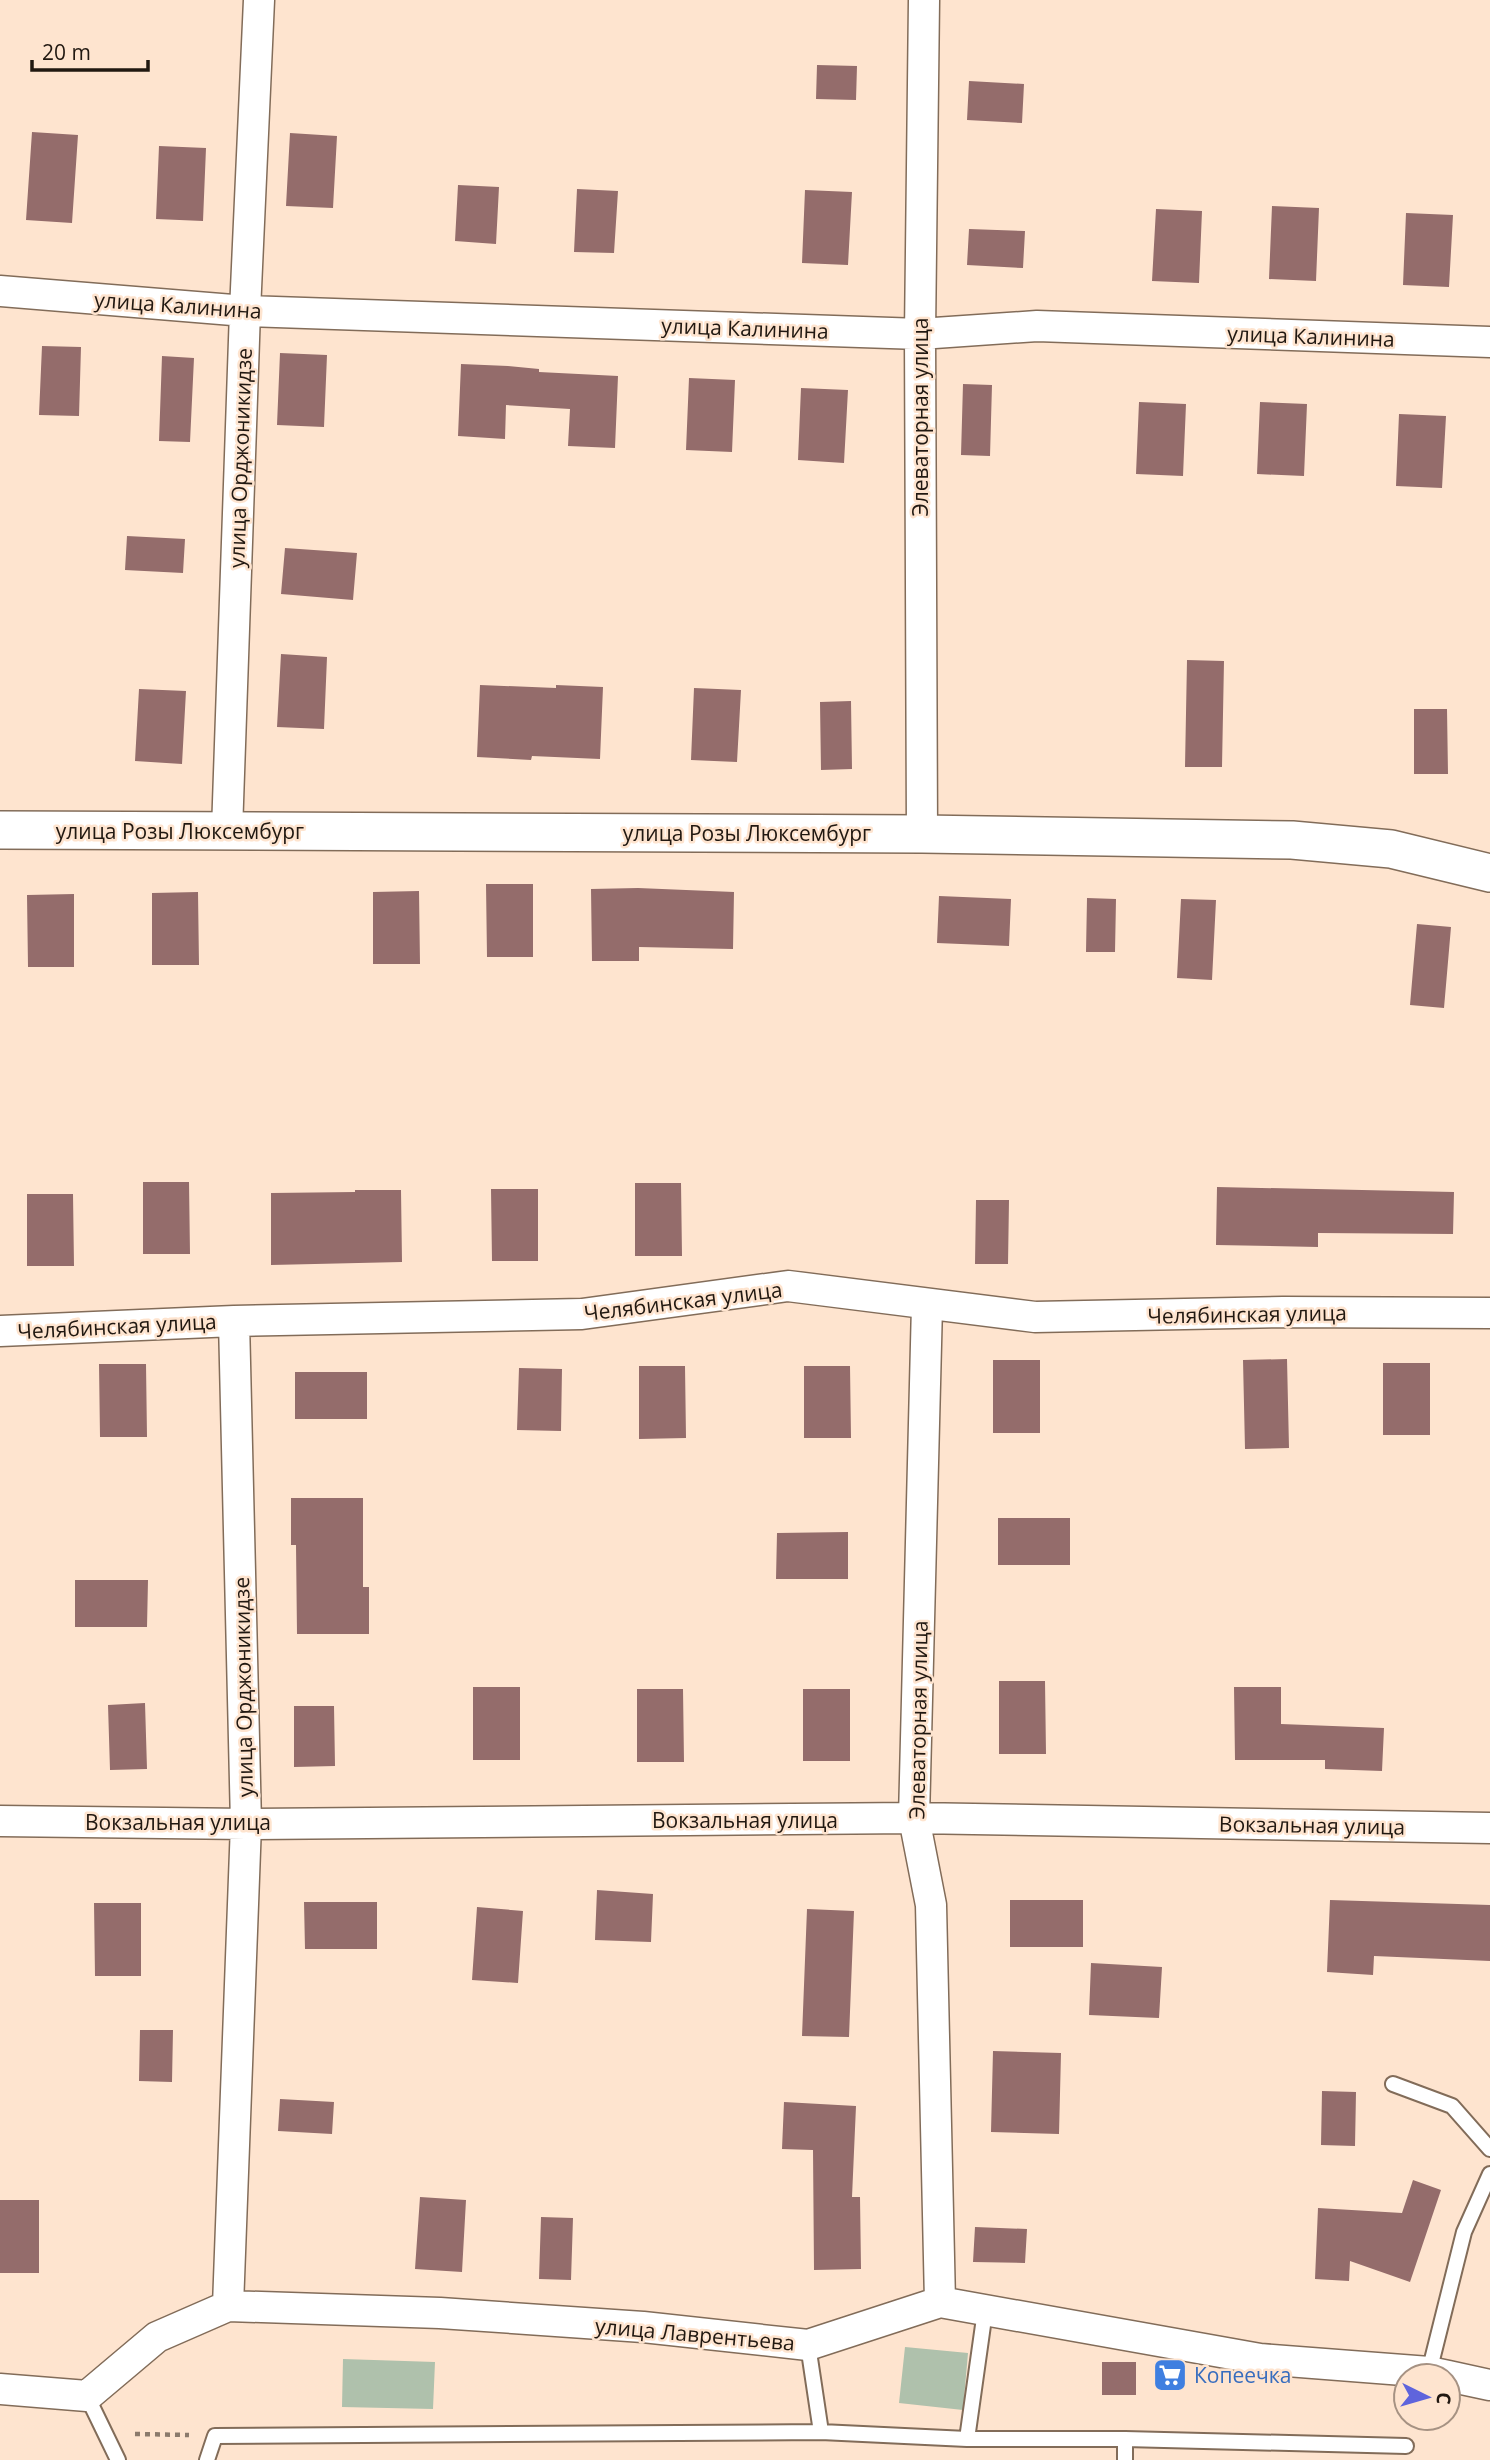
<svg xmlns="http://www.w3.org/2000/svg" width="1490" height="2460" font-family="'Open Sans',sans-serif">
<rect width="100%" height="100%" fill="#fee4cf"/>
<!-- green -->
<path fill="#afc1ac" d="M 905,2347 L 968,2353 L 963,2410 L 899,2403 Z
M 343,2359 L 435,2362 L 433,2409 L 342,2407 Z"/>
<!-- building -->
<path fill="#946c6b" d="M 817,65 L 857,66 L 856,100 L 816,99 Z
M 969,81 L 1024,84 L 1022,123 L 967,120 Z
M 32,132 L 78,135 L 72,223 L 26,220 Z
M 290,133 L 337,136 L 333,208 L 286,206 Z
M 159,146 L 206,148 L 203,221 L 156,219 Z
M 458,185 L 499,187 L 496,244 L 455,241 Z
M 577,189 L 618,191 L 614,253 L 574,252 Z
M 805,190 L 852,192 L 848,265 L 802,263 Z
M 1272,206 L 1319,208 L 1316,281 L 1269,279 Z
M 1156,209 L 1202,211 L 1199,283 L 1152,281 Z
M 1406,213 L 1453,215 L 1449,287 L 1403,285 Z
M 969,229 L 1025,231 L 1023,268 L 967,265 Z
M 42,346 L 81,347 L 79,416 L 39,415 Z
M 280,353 L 327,355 L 324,427 L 277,425 Z
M 162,356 L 194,358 L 190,442 L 159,441 Z
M 461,364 L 508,366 L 539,369 L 539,372 L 618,376 L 615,448 L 568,446 L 570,409 L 506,405 L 505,439 L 458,436 Z
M 689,378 L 735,380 L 732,452 L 686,450 Z
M 963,384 L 992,385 L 990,456 L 961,455 Z
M 801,388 L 848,390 L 844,463 L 798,460 Z
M 1139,402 L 1186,404 L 1183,476 L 1136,474 Z
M 1260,402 L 1307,404 L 1304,476 L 1257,474 Z
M 1399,414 L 1446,416 L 1442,488 L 1396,486 Z
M 127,536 L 185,539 L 183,573 L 125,570 Z
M 285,548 L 357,553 L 353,600 L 281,594 Z
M 281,654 L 327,657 L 324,729 L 277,727 Z
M 1187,660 L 1224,661 L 1222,767 L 1185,767 Z
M 480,685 L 556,688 L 556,685 L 603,687 L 600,759 L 532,756 L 531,760 L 477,757 Z
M 694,688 L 741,690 L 737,762 L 691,760 Z
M 139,689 L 186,691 L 182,764 L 135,761 Z
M 851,701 L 852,769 L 821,770 L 820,702 Z
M 1414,709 L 1447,709 L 1448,774 L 1414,774 Z
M 486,884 L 533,884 L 533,957 L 487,957 Z
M 638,888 L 734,892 L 733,949 L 639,947 L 639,961 L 592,961 L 591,889 Z
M 419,891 L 420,964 L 373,964 L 373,892 Z
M 198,892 L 199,965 L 152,965 L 152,893 Z
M 74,894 L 74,967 L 28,967 L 27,895 Z
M 939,896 L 1011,899 L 1009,946 L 937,943 Z
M 1087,898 L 1116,899 L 1115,952 L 1086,952 Z
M 1181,899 L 1216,900 L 1212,980 L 1177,978 Z
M 1417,924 L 1451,927 L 1444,1008 L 1410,1005 Z
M 143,1182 L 189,1182 L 190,1254 L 143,1254 Z
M 635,1183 L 681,1183 L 682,1256 L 635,1256 Z
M 1217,1187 L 1454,1192 L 1453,1234 L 1318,1233 L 1318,1247 L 1216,1245 Z
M 491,1189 L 538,1189 L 538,1261 L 492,1261 Z
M 355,1190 L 401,1190 L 402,1262 L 271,1265 L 271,1193 L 355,1192 Z
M 27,1194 L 73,1194 L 74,1266 L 27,1266 Z
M 976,1200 L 1009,1200 L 1008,1264 L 975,1264 Z
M 1287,1359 L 1289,1448 L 1245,1449 L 1243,1360 Z
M 993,1360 L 1040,1360 L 1040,1433 L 993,1433 Z
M 1383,1363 L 1430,1363 L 1430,1435 L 1383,1435 Z
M 99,1364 L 146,1364 L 147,1437 L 100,1437 Z
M 639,1366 L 685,1366 L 686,1438 L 639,1439 Z
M 804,1366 L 850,1366 L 851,1438 L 804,1438 Z
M 519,1368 L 562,1369 L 561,1431 L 517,1430 Z
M 295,1372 L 367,1372 L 367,1419 L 295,1419 Z
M 291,1498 L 363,1498 L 363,1587 L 369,1587 L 369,1634 L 297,1634 L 296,1545 L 291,1545 Z
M 998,1518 L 1070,1518 L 1070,1565 L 998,1565 Z
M 848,1532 L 848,1579 L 776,1579 L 777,1533 Z
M 75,1580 L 148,1580 L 147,1627 L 75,1627 Z
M 999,1681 L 1045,1681 L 1046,1754 L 999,1754 Z
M 473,1687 L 520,1687 L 520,1760 L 473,1760 Z
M 1234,1687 L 1281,1687 L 1281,1724 L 1384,1728 L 1382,1771 L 1325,1769 L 1325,1760 L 1235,1760 Z
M 637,1689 L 683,1689 L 684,1762 L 637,1762 Z
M 803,1689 L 850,1689 L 850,1761 L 803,1761 Z
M 145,1703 L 147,1769 L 110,1770 L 108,1705 Z
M 294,1706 L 334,1706 L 335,1766 L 294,1767 Z
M 597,1890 L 653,1894 L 651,1942 L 595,1940 Z
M 1010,1900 L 1083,1900 L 1083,1947 L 1010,1947 Z
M 1330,1900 L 1490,1905 L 1490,1961 L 1374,1956 L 1373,1975 L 1327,1972 Z
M 304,1902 L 377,1902 L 377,1949 L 305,1949 Z
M 94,1903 L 141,1903 L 141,1976 L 95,1976 Z
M 477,1907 L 523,1911 L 518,1983 L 472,1980 Z
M 807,1909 L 854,1911 L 849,2037 L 802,2036 Z
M 1091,1963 L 1162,1967 L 1159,2018 L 1089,2015 Z
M 140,2030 L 173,2030 L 172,2082 L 139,2081 Z
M 993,2051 L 1061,2053 L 1059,2134 L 991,2132 Z
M 1322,2091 L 1356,2092 L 1355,2146 L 1321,2145 Z
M 280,2099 L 334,2102 L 332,2134 L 278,2131 Z
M 784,2102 L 856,2106 L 852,2197 L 860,2197 L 861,2269 L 814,2270 L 813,2150 L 782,2149 Z
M 1413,2180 L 1441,2190 L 1410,2282 L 1350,2261 L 1349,2281 L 1315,2279 L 1318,2208 L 1402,2213 Z
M 420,2197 L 466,2200 L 462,2272 L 415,2269 Z
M 0,2200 L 39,2200 L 39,2273 L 0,2273 Z
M 541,2217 L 573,2218 L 571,2280 L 539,2279 Z
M 975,2227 L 1027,2229 L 1025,2263 L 973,2262 Z
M 1102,2362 L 1136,2362 L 1136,2395 L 1102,2395 Z"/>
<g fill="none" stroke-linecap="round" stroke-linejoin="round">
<!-- service casing -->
<g stroke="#826c59" stroke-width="18">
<path id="service" d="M 1393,2084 L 1452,2106 L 1490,2149
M 808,2345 L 821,2432
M 1429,2372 L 1464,2232 L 1490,2174
M 87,2396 L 118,2460
M 967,2439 L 985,2311
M 207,2460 L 215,2436 L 821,2432 L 967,2439 L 1125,2439 L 1406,2446
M 1125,2460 L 1125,2439"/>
</g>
<!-- minor casing -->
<g stroke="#826c59" stroke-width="33">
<path id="minor" d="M 0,291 L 245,311 L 920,334 L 1037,326 L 1490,342
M 227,831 L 245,311 L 259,0
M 922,834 L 920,334 L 924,0
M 927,1305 L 914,1818 L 931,1905 L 940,2302
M 0,1331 L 234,1321 L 582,1314 L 788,1286 L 1035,1317 L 1283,1312 L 1490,1313
M 0,1821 L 246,1824 L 914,1818 L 1490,1828
M 228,2306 L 246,1824 L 234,1321
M 1448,2376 L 1490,2385
M 0,2389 L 87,2396 L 157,2337 L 228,2306 L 440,2313 L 643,2327 L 808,2345 L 940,2302 L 1260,2359 L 1429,2372 L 1448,2376"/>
</g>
<!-- tertiary casing -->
<g stroke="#826c59" stroke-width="40">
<path id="tertiary" d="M 0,830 L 922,834 L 1292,840 L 1391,849 L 1490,873"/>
</g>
<!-- path -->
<path stroke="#8b7a6c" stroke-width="4.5" stroke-dasharray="5 5" stroke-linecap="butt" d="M 135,2434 L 189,2435"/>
<!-- service -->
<use href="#service" stroke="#fff" stroke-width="14"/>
<!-- minor -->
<use href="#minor" stroke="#fff" stroke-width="30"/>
<!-- tertiary -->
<use href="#tertiary" stroke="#fff" stroke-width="37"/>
</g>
<!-- icons -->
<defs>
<g id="supermarket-square" transform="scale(1.75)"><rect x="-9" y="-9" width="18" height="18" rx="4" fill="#3f7fe0" stroke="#fee4cf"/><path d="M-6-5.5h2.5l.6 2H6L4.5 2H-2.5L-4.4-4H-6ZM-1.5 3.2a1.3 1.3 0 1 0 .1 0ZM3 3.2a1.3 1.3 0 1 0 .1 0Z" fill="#fff"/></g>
</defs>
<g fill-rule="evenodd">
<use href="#supermarket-square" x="1170" y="2375"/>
</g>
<g text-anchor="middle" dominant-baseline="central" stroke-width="5" stroke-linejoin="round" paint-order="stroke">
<!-- street labels -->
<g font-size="21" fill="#211811" stroke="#fee4cf">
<text transform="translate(178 305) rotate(4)">улица Калинина</text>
<text transform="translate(745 328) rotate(2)">улица Калинина</text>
<text transform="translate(1311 336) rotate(2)">улица Калинина</text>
<text transform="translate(920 417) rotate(-90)">Элеваторная улица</text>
<text transform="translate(240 458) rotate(-88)">улица Орджоникидзе</text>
<text x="180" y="831">улица Розы Люксембург</text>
<text x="747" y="833">улица Розы Люксембург</text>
<text transform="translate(683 1301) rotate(-7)">Челябинская улица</text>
<text transform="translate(1247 1314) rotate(-1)">Челябинская улица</text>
<text transform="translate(117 1326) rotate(-3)">Челябинская улица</text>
<text transform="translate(243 1687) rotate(-91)">улица Орджоникидзе</text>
<text transform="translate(918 1720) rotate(-89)">Элеваторная улица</text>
<text x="745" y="1820">Вокзальная улица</text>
<text x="178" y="1822">Вокзальная улица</text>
<text transform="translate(1312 1825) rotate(1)">Вокзальная улица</text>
<text transform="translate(695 2334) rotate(5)">улица Лаврентьева</text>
</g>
<!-- shop labels -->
<g font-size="21" fill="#366cbe" stroke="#fee4cf" text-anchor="start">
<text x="1194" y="2375">Копеечка</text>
</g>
</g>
<!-- north arrow -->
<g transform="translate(1427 2397) rotate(95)"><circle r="33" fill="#fee4cf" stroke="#a69283" stroke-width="2"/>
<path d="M0-5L12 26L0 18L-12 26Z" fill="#5f64dc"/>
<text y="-10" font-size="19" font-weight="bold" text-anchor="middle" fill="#211811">С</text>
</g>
<!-- scale -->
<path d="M32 60v10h116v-10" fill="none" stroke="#211811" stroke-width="3.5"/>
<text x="42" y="60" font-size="21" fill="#211811" stroke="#fee4cf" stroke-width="5" paint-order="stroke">20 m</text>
</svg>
